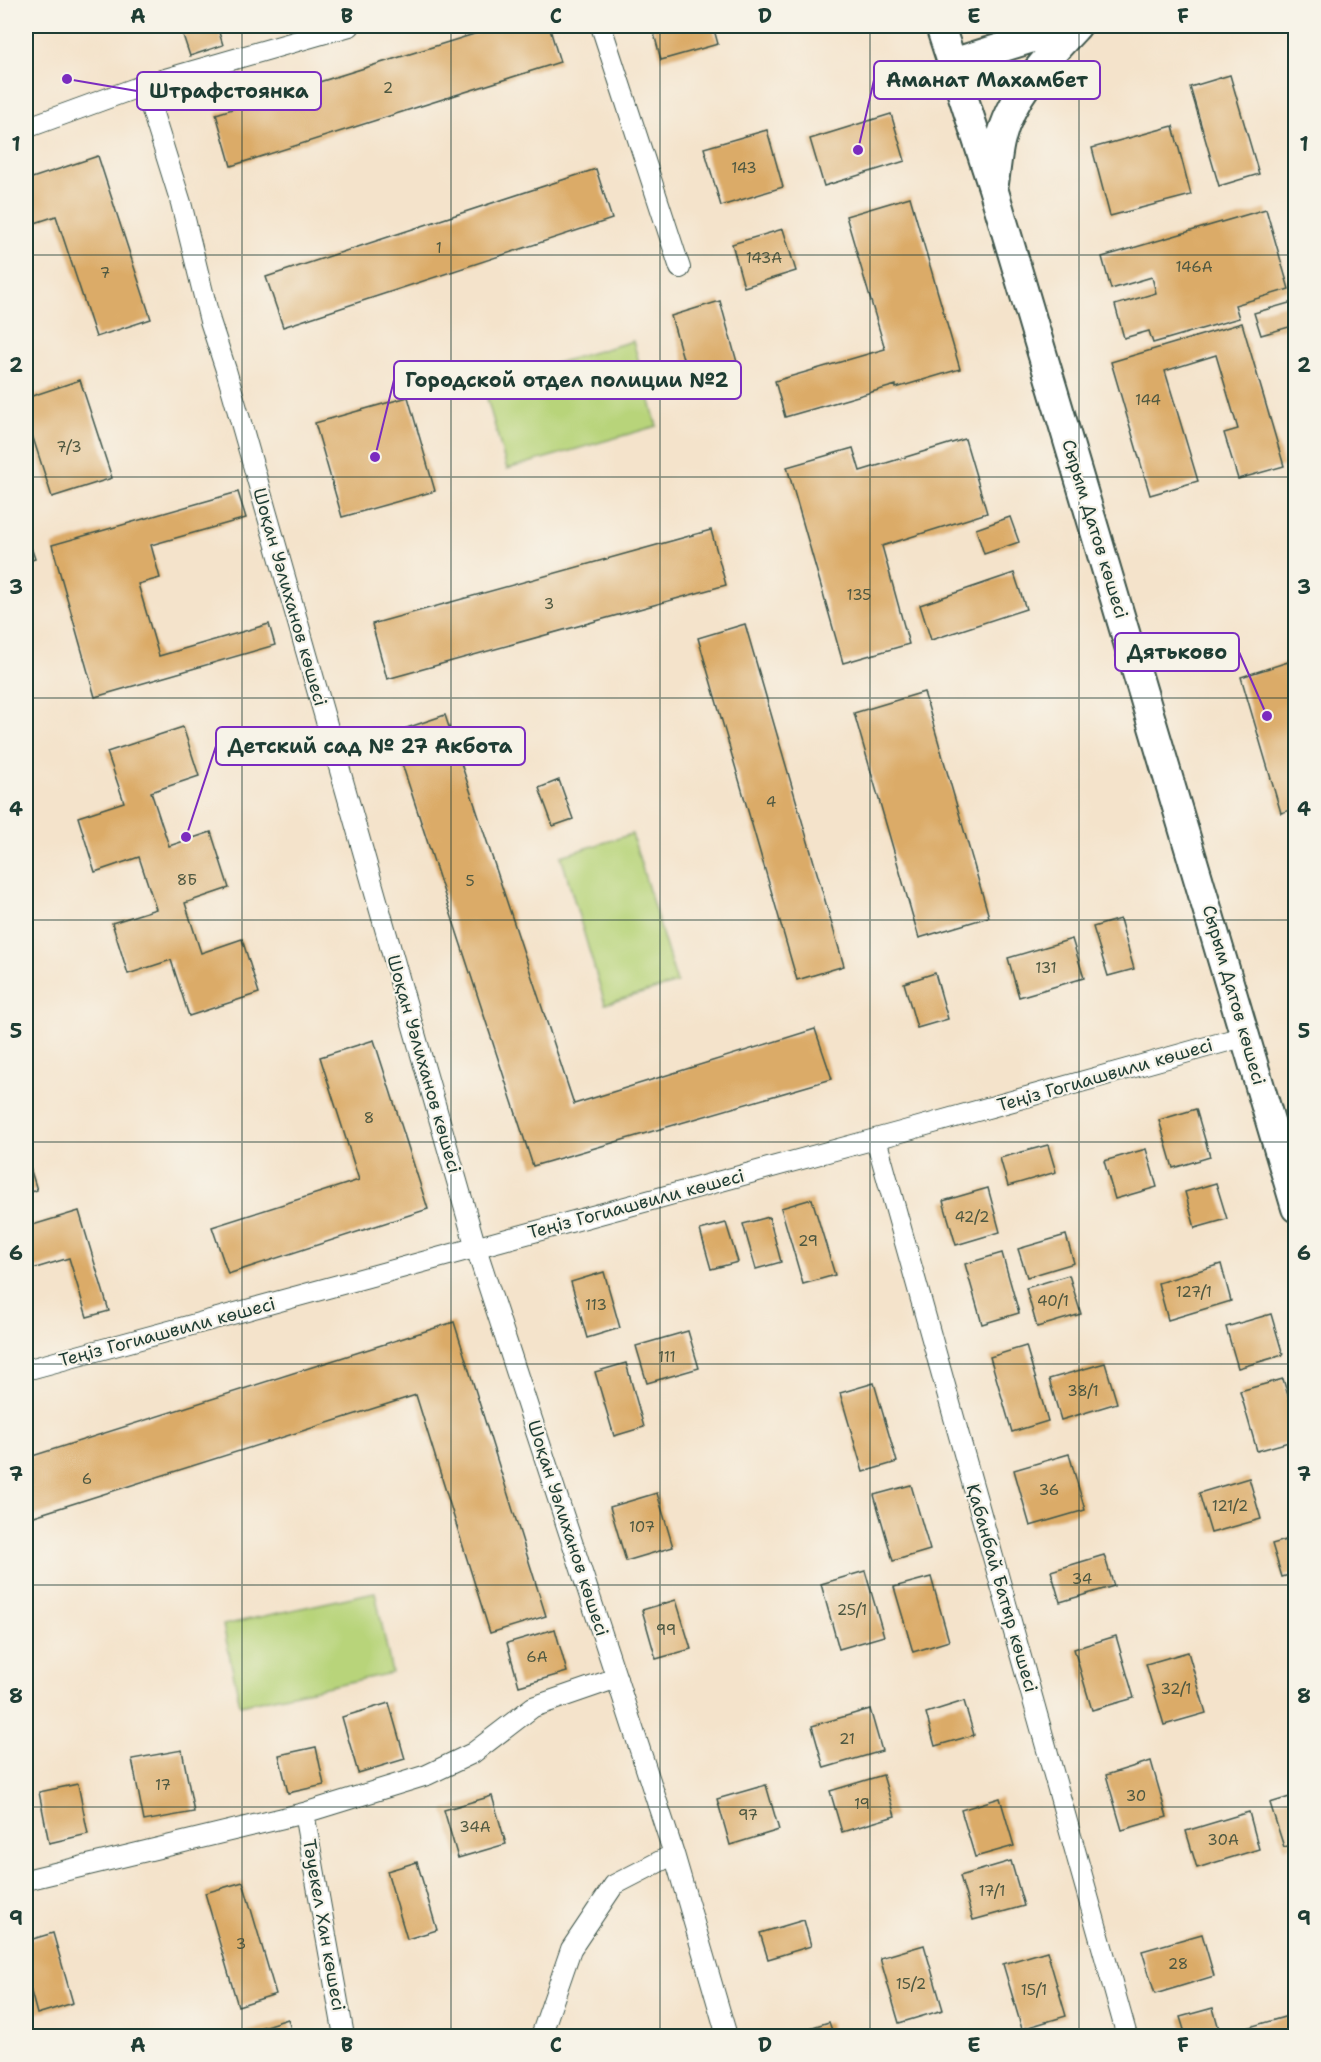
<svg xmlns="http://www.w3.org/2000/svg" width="1321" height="2062" font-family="'Shantell Sans',sans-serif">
<rect width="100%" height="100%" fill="#f7f3e8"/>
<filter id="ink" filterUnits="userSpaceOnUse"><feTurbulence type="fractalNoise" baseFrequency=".0167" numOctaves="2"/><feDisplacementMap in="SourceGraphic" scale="12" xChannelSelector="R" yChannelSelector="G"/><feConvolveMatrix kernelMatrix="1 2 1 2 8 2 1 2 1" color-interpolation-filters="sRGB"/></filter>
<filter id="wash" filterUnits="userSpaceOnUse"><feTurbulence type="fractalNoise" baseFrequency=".008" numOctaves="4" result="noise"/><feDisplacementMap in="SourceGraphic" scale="24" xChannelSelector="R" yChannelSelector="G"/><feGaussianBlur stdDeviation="1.35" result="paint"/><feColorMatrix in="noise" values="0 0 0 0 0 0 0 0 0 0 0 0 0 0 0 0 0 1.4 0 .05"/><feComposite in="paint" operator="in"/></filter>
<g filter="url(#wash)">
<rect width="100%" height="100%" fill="#f4e3cb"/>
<!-- green -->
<path fill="#b8d47a" stroke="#6c8857" stroke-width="1.5" d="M 633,341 L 657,426 L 507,469 L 483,384 Z
M 632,834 L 677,983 L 605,1004 L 561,856 Z
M 375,1592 L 392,1673 L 240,1705 L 223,1625 Z"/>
<g id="blocks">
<!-- building -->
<path fill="#dbab68" d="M 180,26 L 217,26 L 223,45 L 190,56 Z
M 500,26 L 549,26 L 560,62 L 231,166 L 216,114 Z
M 652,26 L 713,26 L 718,44 L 661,60 Z
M 1230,75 L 1259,174 L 1219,186 L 1190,87 Z
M 891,114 L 905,161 L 824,186 L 810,139 Z
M 1173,126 L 1191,195 L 1110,216 L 1092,148 Z
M 767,130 L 783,187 L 721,206 L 704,148 Z
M 98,156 L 151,319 L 96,337 L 56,216 L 26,226 L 26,180 Z
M 596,169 L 612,219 L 283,327 L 266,277 Z
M 910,197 L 960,369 L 896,388 L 896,385 L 785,417 L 775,381 L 885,349 L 846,216 Z
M 1266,209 L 1289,289 L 1235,305 L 1239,318 L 1153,343 L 1149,331 L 1124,338 L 1115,305 L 1156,293 L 1152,277 L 1111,289 L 1102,257 Z
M 783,229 L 796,271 L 744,287 L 732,244 Z
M 720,301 L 740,373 L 691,387 L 671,316 Z
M 1296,301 L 1296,325 L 1261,335 L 1254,313 Z
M 1242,323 L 1284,466 L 1238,479 L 1224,433 L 1238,429 L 1216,355 L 1165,371 L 1198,481 L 1150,495 L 1111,362 Z
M 80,380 L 112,478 L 52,497 L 26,416 L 26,398 Z
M 408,397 L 435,491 L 342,517 L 315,423 Z
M 965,439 L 987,513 L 882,546 L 909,644 L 843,663 L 787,467 L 853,448 L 860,471 Z
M 238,492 L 246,518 L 151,545 L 160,578 L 138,584 L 159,656 L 269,624 L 275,645 L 95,697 L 52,545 Z
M 1010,517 L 1019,542 L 984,554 L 976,529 Z
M 711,530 L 726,585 L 387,679 L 372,624 Z
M 26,532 L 35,559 L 26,562 Z
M 1014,573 L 1026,609 L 931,640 L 920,605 Z
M 745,624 L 844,966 L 797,980 L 698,638 Z
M 1288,662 L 1296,687 L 1296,808 L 1281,813 L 1241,677 Z
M 924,692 L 989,917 L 919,938 L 854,713 Z
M 445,715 L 574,1104 L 815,1029 L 832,1079 L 533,1166 L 392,733 Z
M 183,727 L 199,776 L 151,792 L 169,846 L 211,832 L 229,888 L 185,903 L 201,953 L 242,939 L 259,993 L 189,1016 L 171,960 L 128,974 L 112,923 L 156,909 L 139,857 L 95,872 L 78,817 L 124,802 L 107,752 Z
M 559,780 L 573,819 L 553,826 L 539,788 Z
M 1120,919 L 1134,969 L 1108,976 L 1093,927 Z
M 1072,939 L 1084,978 L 1019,997 L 1008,958 Z
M 935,973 L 948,1019 L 917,1028 L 904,983 Z
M 374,1040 L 428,1209 L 228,1274 L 212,1227 L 359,1180 L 320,1057 Z
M 1196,1109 L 1210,1157 L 1173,1168 L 1159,1120 Z
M 1048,1145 L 1056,1172 L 1008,1186 L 1000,1158 Z
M 1146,1149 L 1157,1187 L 1115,1199 L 1104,1161 Z
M 26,1155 L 37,1190 L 26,1194 Z
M 1216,1183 L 1227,1219 L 1195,1228 L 1185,1192 Z
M 988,1188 L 1000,1232 L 956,1245 L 943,1201 Z
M 812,1199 L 835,1275 L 803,1284 L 781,1208 Z
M 79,1211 L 109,1311 L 87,1317 L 69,1258 L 26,1271 L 26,1227 Z
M 769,1217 L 781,1262 L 756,1269 L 743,1224 Z
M 726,1223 L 738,1262 L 711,1269 L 700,1230 Z
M 1066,1235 L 1074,1263 L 1027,1277 L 1018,1249 Z
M 1002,1253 L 1019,1313 L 982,1324 L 965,1264 Z
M 1221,1264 L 1231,1301 L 1168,1320 L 1158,1283 Z
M 604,1272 L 620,1328 L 587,1338 L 571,1282 Z
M 1069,1275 L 1081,1314 L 1037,1327 L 1026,1288 Z
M 1271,1314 L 1283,1355 L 1238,1368 L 1226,1327 Z
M 454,1322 L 546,1616 L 490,1633 L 416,1395 L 31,1517 L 26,1500 L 26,1458 Z
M 688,1331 L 699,1368 L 647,1383 L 636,1346 Z
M 1026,1346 L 1048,1421 L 1012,1432 L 990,1357 Z
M 626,1363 L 644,1427 L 614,1436 L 595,1372 Z
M 1105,1363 L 1117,1403 L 1061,1420 L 1049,1379 Z
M 1283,1379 L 1296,1421 L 1296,1440 L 1257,1451 L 1240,1391 Z
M 874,1383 L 897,1462 L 863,1472 L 840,1393 Z
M 1069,1454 L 1085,1510 L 1030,1526 L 1014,1470 Z
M 1249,1478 L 1261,1519 L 1211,1533 L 1199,1493 Z
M 911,1485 L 930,1550 L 893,1561 L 874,1495 Z
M 657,1493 L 673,1547 L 626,1561 L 610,1507 Z
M 1296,1537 L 1296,1573 L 1282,1577 L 1272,1544 Z
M 1104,1555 L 1114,1586 L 1060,1602 L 1051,1571 Z
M 865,1571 L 884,1636 L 839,1649 L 821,1584 Z
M 931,1577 L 949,1641 L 913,1652 L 894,1587 Z
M 676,1600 L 691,1649 L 656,1659 L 642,1610 Z
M 555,1629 L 567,1672 L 519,1686 L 507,1643 Z
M 1116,1636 L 1134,1698 L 1092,1710 L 1074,1649 Z
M 1188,1652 L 1206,1713 L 1164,1725 L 1146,1664 Z
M 964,1701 L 974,1735 L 935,1746 L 926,1713 Z
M 389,1703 L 405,1759 L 358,1773 L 342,1717 Z
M 870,1709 L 882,1751 L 824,1768 L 812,1726 Z
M 316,1747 L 324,1785 L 288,1793 L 279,1755 Z
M 182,1750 L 194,1812 L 144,1821 L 132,1759 Z
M 1151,1761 L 1167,1817 L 1122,1830 L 1106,1775 Z
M 883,1775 L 895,1816 L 842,1832 L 830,1791 Z
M 78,1784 L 88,1834 L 49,1843 L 39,1792 Z
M 766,1785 L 779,1830 L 730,1845 L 717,1799 Z
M 1296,1795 L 1296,1844 L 1284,1847 L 1270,1803 Z
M 492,1796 L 506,1844 L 458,1858 L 444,1810 Z
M 1000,1798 L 1014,1846 L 975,1857 L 961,1810 Z
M 1249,1812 L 1259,1849 L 1197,1868 L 1186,1831 Z
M 1011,1861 L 1024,1906 L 973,1920 L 960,1876 Z
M 417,1862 L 437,1930 L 407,1939 L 387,1871 Z
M 243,1882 L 276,1994 L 238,2006 L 205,1893 Z
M 804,1920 L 811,1946 L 768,1959 L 760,1933 Z
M 53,1933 L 73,2003 L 37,2014 L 26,1973 L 26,1941 Z
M 1202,1934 L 1214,1976 L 1155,1994 L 1142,1951 Z
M 924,1945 L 943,2010 L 899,2023 L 880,1958 Z
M 1047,1951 L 1066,2016 L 1022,2029 L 1003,1964 Z
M 1213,2008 L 1221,2036 L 1186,2036 L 1180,2017 Z
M 1288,2016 L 1294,2036 L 1233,2036 L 1232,2032 Z
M 288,2019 L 293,2036 L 247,2036 L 246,2032 Z
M 829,2022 L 834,2036 L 784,2036 Z"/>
</g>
</g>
<g filter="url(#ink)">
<use href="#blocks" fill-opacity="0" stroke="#3f564b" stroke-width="1.5"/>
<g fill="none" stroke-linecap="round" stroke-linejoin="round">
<!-- street casing -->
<g stroke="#3f564b" stroke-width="22">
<path id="street" d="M 601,26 L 680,268
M 144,85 L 181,203 L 210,321 L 226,370 L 476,1248 L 674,1854 L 727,2036
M 26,128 L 144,85 L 350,26
M 876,1139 L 1127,2036
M 26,1370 L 901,1132 L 1246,1036
M 304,1813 L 344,2036
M 26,1880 L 304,1813 L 427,1775 L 473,1753 L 533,1707 L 617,1678
M 541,2036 L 571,1949 L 614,1885 L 674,1854"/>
</g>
<!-- secondary casing -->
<g stroke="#3f564b" stroke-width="32">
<path id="secondary" d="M 940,26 L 993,188 L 1296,1208
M 952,63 L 1071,26
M 994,183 C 996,170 997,155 1000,142 C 1011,95 1045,60 1077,26"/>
</g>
<!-- street -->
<use href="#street" stroke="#fff" stroke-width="20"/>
<!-- secondary -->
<use href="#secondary" stroke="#fff" stroke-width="28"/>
</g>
</g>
<!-- grid -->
<path fill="none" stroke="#1f3d34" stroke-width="1.5" stroke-opacity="0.55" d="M 242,26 L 242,2036M 451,26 L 451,2036M 660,26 L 660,2036M 870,26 L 870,2036M 1079,26 L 1079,2036M 26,255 L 1296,255M 26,477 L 1296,477M 26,698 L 1296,698M 26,920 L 1296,920M 26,1142 L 1296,1142M 26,1364 L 1296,1364M 26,1585 L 1296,1585M 26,1807 L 1296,1807"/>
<g text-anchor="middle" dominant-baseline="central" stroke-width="4.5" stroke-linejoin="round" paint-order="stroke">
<!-- number labels -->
<g font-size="15" fill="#4e5841">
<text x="388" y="88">2</text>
<text x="744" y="168">143</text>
<text x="439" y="248">1</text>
<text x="764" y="258">143А</text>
<text x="1194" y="267">146А</text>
<text x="105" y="273">7</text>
<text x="1148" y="400">144</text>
<text x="69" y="447">7/3</text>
<text x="859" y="595">135</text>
<text x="549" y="604">3</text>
<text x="771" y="802">4</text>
<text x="187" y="880">8Б</text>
<text x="470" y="881">5</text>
<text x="1046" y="968">131</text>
<text x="369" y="1118">8</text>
<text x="972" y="1217">42/2</text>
<text x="808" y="1241">29</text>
<text x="1194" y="1292">127/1</text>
<text x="1053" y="1301">40/1</text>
<text x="596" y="1305">113</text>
<text x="667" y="1357">111</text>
<text x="1083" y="1391">38/1</text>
<text x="87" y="1479">6</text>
<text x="1049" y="1490">36</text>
<text x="1230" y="1506">121/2</text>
<text x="642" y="1527">107</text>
<text x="1082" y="1579">34</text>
<text x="852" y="1610">25/1</text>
<text x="666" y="1630">99</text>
<text x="537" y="1657">6А</text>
<text x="1176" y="1689">32/1</text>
<text x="847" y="1739">21</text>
<text x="163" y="1785">17</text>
<text x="1136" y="1796">30</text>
<text x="862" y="1804">19</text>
<text x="748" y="1815">97</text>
<text x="475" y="1827">34А</text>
<text x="1223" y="1840">30А</text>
<text x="992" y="1891">17/1</text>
<text x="241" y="1944">3</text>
<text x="1178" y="1964">28</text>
<text x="911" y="1984">15/2</text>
<text x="1034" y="1990">15/1</text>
</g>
<!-- street labels -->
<g font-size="18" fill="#1f3d34" stroke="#f7f3e8">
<text transform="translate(1095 529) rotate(73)">Сырым Датов көшесі</text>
<text transform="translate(290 597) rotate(74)">Шоқан Уәлиханов көшесі</text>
<text transform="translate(1234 995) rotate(74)">Сырым Датов көшесі</text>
<text transform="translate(424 1064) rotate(74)">Шоқан Уәлиханов көшесі</text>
<text transform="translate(1105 1075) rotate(-16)">Теңіз Гогиашвили көшесі</text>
<text transform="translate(636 1204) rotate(-15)">Теңіз Гогиашвили көшесі</text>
<text transform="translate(167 1332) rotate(-15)">Теңіз Гогиашвили көшесі</text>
<text transform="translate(568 1528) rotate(72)">Шоқан Уәлиханов көшесі</text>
<text transform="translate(1002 1588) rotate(74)">Қабанбай Батыр көшесі</text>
<text transform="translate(324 1925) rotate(80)">Тәуекел Хан көшесі</text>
</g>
</g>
<!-- callouts -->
<path fill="none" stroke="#7b2cbf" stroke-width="2" d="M858 150L874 80M67 79L137 91M375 457L394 380M1267 716L1239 652M186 837L216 746"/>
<g fill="#7b2cbf" stroke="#f7f3e8" stroke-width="2">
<circle cx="858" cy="150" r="6"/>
<circle cx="67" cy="79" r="6"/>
<circle cx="375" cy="457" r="6"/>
<circle cx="1267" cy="716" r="6"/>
<circle cx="186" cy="837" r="6"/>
</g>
<g fill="#f7f3e8" stroke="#7b2cbf" stroke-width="2">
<rect x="874" y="61" width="226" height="38" rx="6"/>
<rect x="137" y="72" width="184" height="38" rx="6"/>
<rect x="394" y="361" width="347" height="38" rx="6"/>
<rect x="1115" y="633" width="124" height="38" rx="6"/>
<rect x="216" y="727" width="309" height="38" rx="6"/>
</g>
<g font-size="20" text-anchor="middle" font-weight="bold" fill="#1f3d34">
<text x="987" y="87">Аманат Махамбет</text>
<text x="229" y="98">Штрафстоянка</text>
<text x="567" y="387">Городской отдел полиции №2</text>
<text x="1177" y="659">Дятьково</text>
<text x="370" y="753">Детский сад № 27 Акбота</text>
</g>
<!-- margin -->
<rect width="1321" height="2062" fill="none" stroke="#f7f3e8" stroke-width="66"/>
<rect x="33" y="33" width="1255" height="1996" fill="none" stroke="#1f3d34" stroke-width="2"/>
<g font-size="20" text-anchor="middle" font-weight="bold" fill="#1f3d34">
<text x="138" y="23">A</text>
<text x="347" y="23">B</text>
<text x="556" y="23">C</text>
<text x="765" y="23">D</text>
<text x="974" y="23">E</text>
<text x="1183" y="23">F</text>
<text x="16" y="151">1</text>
<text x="1304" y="151">1</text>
<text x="16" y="372">2</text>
<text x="1304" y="372">2</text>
<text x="16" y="594">3</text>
<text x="1304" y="594">3</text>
<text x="16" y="816">4</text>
<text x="1304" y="816">4</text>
<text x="16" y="1038">5</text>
<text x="1304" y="1038">5</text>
<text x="16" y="1260">6</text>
<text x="1304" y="1260">6</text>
<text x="16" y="1481">7</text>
<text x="1304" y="1481">7</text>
<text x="16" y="1703">8</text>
<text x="1304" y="1703">8</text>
<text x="16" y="1925">9</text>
<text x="1304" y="1925">9</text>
<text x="138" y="2052">A</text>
<text x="347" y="2052">B</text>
<text x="556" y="2052">C</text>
<text x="765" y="2052">D</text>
<text x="974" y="2052">E</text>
<text x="1183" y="2052">F</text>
</g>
</svg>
